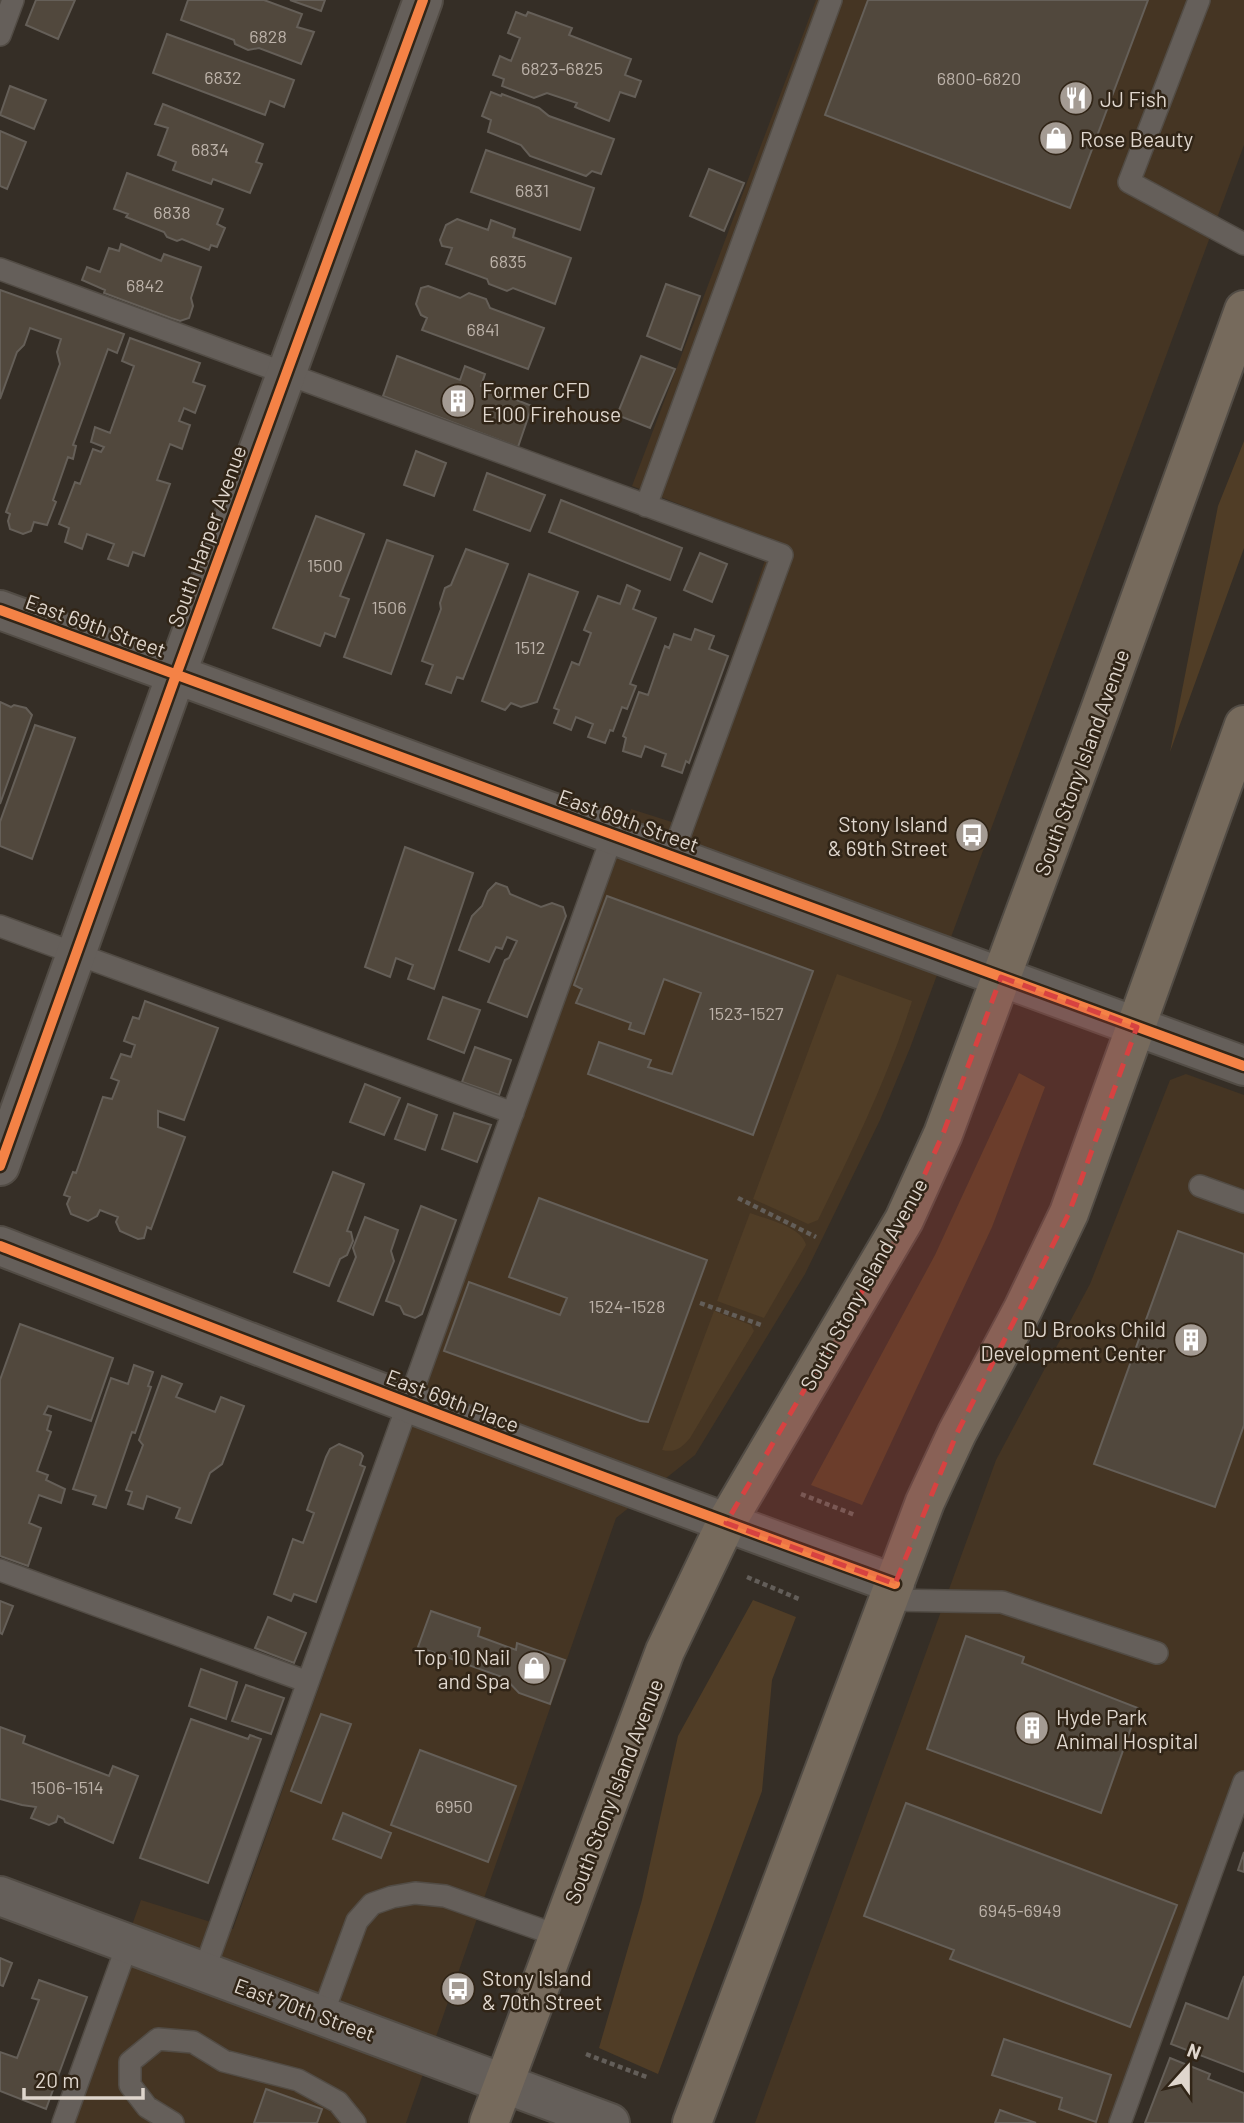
<svg xmlns="http://www.w3.org/2000/svg" width="1244" height="2123" font-family="Barlow,sans-serif">
<rect width="100%" height="100%" fill="#352e26"/>
<!-- built -->
<path fill="#453523" d="M 816,0 L 1244,0 L 1244,145 L 910,1048 L 880,1120 L 805,1274 L 695,1455 L 616,1518 L 406,2123 L 61,2123 L 141,1900 L 233,1929 L 631,809 L 675,823 L 772,540 L 632,486 Z
M 1186,1074 L 1244,1095 L 1244,1781 L 1120,2123 L 755,2123 L 996,1460 L 1090,1284 L 1170,1080 Z"/>
<!-- green -->
<path fill="#503d26" d="M 1244,441 L 1244,548 L 1170,752 L 1218,506 Z
M 837,974 L 912,1001 C 888,1078 853,1149 818,1220 L 808,1224 L 753,1199 Z
M 1019,1073 L 1045,1087 L 992,1227 L 862,1505 L 811,1485 L 935,1255 Z
M 750,1213 C 766,1219 802,1227 806,1245 L 764,1318 L 717,1301 Z
M 714,1311 L 751,1325 L 754,1331 L 690,1438 C 682,1448 675,1453 662,1450 Z
M 753,1600 L 796,1617 L 772,1680 L 762,1791 L 658,2074 L 599,2048 L 642,1900 L 678,1736 Z"/>
<!-- building -->
<path fill="#51483d" stroke="#655f58" stroke-width="2" d="M 36,0 L 75,0 L 58,39 L 26,25 Z
M 188,0 L 264,0 L 302,14 L 297,27 L 314,32 L 301,64 L 259,48 L 248,50 L 235,44 L 234,40 L 181,20 Z
M 290,0 L 325,0 L 321,11 Z
M 868,0 L 1148,0 L 1070,208 L 825,115 Z
M 516,12 L 526,16 L 528,12 L 572,28 L 569,35 L 631,59 L 625,75 L 641,81 L 635,97 L 620,92 L 609,121 L 575,107 L 577,103 L 547,93 L 534,98 L 502,86 L 504,79 L 493,75 L 500,56 L 511,61 L 520,38 L 508,33 Z
M 167,34 L 294,80 L 284,107 L 270,101 L 265,115 L 153,73 Z
M 10,86 L 46,100 L 34,129 L 0,115 Z
M 491,92 L 501,96 L 502,94 L 539,108 L 549,116 L 614,139 L 601,174 L 592,171 L 586,176 L 530,156 L 521,145 L 488,132 L 491,120 L 482,116 Z
M 163,104 L 263,144 L 256,162 L 262,164 L 250,193 L 213,179 L 211,184 L 173,170 L 176,162 L 158,155 L 168,128 L 155,124 Z
M 0,131 L 26,142 L 7,189 L 0,186 Z
M 486,150 L 594,188 L 580,230 L 471,192 Z
M 709,169 L 744,183 L 724,231 L 690,216 Z
M 127,173 L 223,209 L 217,224 L 225,228 L 217,247 L 211,245 L 209,250 L 182,239 L 177,241 L 167,237 L 164,232 L 126,217 L 128,214 L 114,209 Z
M 457,219 L 488,230 L 491,220 L 515,229 L 513,237 L 571,258 L 555,304 L 513,288 L 507,291 L 489,284 L 487,279 L 446,264 L 452,248 L 442,246 L 440,240 L 446,225 Z
M 121,244 L 161,261 L 164,254 L 201,267 L 191,298 L 193,306 L 189,318 L 180,321 L 171,318 L 104,293 L 105,290 L 82,280 L 87,267 L 100,272 L 109,248 L 119,251 Z
M 666,284 L 700,296 L 681,350 L 647,336 Z
M 428,286 L 460,298 L 469,293 L 486,299 L 490,308 L 544,328 L 528,369 L 422,330 L 427,318 L 421,315 L 416,304 L 421,288 Z
M 0,290 L 124,334 L 117,353 L 108,349 L 73,445 L 76,446 L 73,459 L 68,457 L 53,500 L 56,502 L 47,525 L 34,522 L 31,531 L 23,534 L 10,529 L 8,521 L 10,514 L 6,512 L 60,364 L 57,352 L 61,339 L 30,328 L 24,345 L 17,352 L 0,399 Z
M 130,338 L 200,363 L 193,382 L 205,386 L 195,413 L 184,408 L 179,421 L 190,425 L 182,449 L 170,444 L 157,480 L 170,484 L 144,556 L 133,552 L 128,566 L 108,559 L 114,544 L 87,534 L 82,549 L 65,542 L 69,528 L 59,524 L 75,482 L 80,484 L 93,449 L 101,452 L 104,447 L 91,442 L 95,427 L 110,433 L 134,366 L 122,361 Z
M 397,356 L 460,380 L 465,366 L 485,374 L 481,386 L 532,406 L 518,447 L 383,396 Z
M 641,356 L 675,369 L 650,428 L 617,415 Z
M 416,451 L 446,463 L 434,496 L 404,485 Z
M 487,473 L 545,495 L 530,531 L 474,510 Z
M 561,500 L 682,548 L 670,580 L 549,532 Z
M 316,516 L 364,534 L 340,596 L 349,599 L 335,637 L 325,633 L 320,646 L 273,628 Z
M 387,540 L 433,556 L 391,674 L 344,657 Z
M 466,549 L 508,564 L 463,679 L 457,677 L 451,693 L 426,684 L 433,665 L 422,661 L 441,609 L 440,603 L 445,588 L 451,585 Z
M 700,553 L 727,564 L 712,602 L 684,590 Z
M 529,574 L 578,592 L 537,702 L 521,707 L 511,703 L 505,710 L 482,701 Z
M 627,585 L 640,591 L 633,609 L 656,618 L 630,684 L 636,686 L 627,709 L 622,707 L 613,731 L 610,730 L 605,743 L 588,737 L 593,724 L 576,717 L 571,730 L 554,723 L 559,710 L 554,708 L 572,662 L 579,665 L 591,633 L 584,630 L 598,596 L 620,604 Z
M 695,629 L 714,636 L 709,649 L 728,656 L 689,763 L 686,761 L 682,773 L 662,766 L 666,754 L 645,746 L 641,757 L 623,751 L 626,738 L 623,736 L 639,692 L 648,695 L 665,646 L 669,648 L 674,634 L 691,640 Z
M 0,702 L 11,707 L 14,705 L 26,708 L 32,715 L 0,804 Z
M 35,725 L 75,738 L 32,859 L 0,846 L 0,822 Z
M 405,847 L 473,873 L 434,989 L 408,979 L 413,965 L 396,958 L 390,977 L 365,967 Z
M 496,883 L 507,887 L 510,894 L 541,907 L 552,903 L 563,907 L 566,916 L 527,1017 L 488,1002 L 505,960 L 509,958 L 517,941 L 507,937 L 502,949 L 496,947 L 489,962 L 459,950 L 472,916 L 482,906 L 488,891 Z
M 607,896 L 813,971 L 753,1135 L 588,1074 L 599,1042 L 651,1060 L 648,1067 L 672,1074 L 701,993 L 664,979 L 644,1034 L 629,1029 L 631,1023 L 576,1003 L 582,989 L 574,985 Z
M 443,997 L 480,1010 L 464,1053 L 428,1039 Z
M 145,1001 L 218,1028 L 184,1120 L 158,1111 L 158,1127 L 185,1137 L 151,1229 L 147,1227 L 144,1238 L 138,1239 L 120,1231 L 116,1222 L 118,1217 L 100,1210 L 97,1216 L 88,1221 L 71,1214 L 67,1204 L 70,1197 L 64,1195 L 73,1172 L 76,1173 L 103,1097 L 112,1099 L 119,1081 L 111,1078 L 121,1054 L 131,1057 L 135,1045 L 124,1041 L 133,1017 L 139,1019 Z
M 475,1047 L 511,1060 L 499,1095 L 462,1082 Z
M 365,1084 L 400,1098 L 384,1135 L 350,1122 Z
M 408,1104 L 437,1115 L 425,1150 L 395,1139 Z
M 454,1113 L 491,1125 L 477,1162 L 442,1149 Z
M 333,1172 L 364,1184 L 347,1231 L 351,1232 L 353,1241 L 347,1255 L 340,1259 L 329,1286 L 294,1272 Z
M 539,1198 L 707,1260 L 648,1422 L 640,1421 L 444,1351 L 469,1282 L 560,1315 L 567,1298 L 509,1277 Z
M 421,1206 L 456,1220 L 422,1314 L 415,1318 L 404,1314 L 400,1306 L 386,1301 Z
M 365,1217 L 398,1230 L 391,1251 L 394,1261 L 373,1315 L 338,1301 L 356,1257 L 353,1248 Z
M 1178,1231 L 1244,1254 L 1244,1425 L 1215,1507 L 1094,1464 Z
M 20,1324 L 113,1358 L 91,1421 L 48,1406 L 44,1414 L 51,1416 L 47,1430 L 51,1432 L 37,1471 L 48,1475 L 46,1480 L 65,1489 L 61,1503 L 39,1495 L 29,1523 L 41,1528 L 28,1566 L 0,1556 L 0,1380 Z
M 134,1365 L 153,1372 L 148,1386 L 151,1387 L 135,1433 L 132,1432 L 106,1508 L 93,1504 L 96,1496 L 73,1489 L 111,1378 L 128,1384 Z
M 162,1376 L 182,1384 L 176,1397 L 215,1412 L 221,1397 L 244,1406 L 222,1464 L 210,1473 L 191,1523 L 176,1518 L 180,1508 L 147,1496 L 143,1509 L 128,1504 L 132,1492 L 126,1490 L 143,1445 L 139,1440 Z
M 339,1444 L 361,1453 L 363,1456 L 360,1465 L 365,1467 L 316,1602 L 294,1594 L 291,1601 L 274,1594 L 293,1539 L 303,1543 L 314,1513 L 307,1510 L 326,1457 L 330,1449 Z
M 0,1601 L 13,1606 L 2,1634 L 0,1633 Z
M 431,1611 L 480,1628 L 478,1636 L 516,1650 L 517,1643 L 565,1660 L 550,1704 L 519,1693 L 505,1678 L 418,1647 Z
M 268,1617 L 306,1633 L 294,1663 L 255,1648 Z
M 966,1636 L 1024,1657 L 1022,1663 L 1138,1708 L 1101,1813 L 927,1749 Z
M 201,1669 L 237,1682 L 226,1719 L 189,1706 Z
M 246,1685 L 284,1698 L 271,1734 L 232,1721 Z
M 321,1714 L 351,1724 L 321,1803 L 291,1791 Z
M 191,1719 L 248,1739 L 250,1735 L 261,1739 L 208,1883 L 140,1858 Z
M 0,1727 L 25,1736 L 23,1743 L 109,1776 L 113,1766 L 138,1776 L 113,1843 L 65,1822 L 64,1819 L 58,1816 L 56,1822 L 49,1825 L 31,1818 L 36,1807 L 22,1805 L 0,1799 Z
M 420,1750 L 516,1786 L 488,1862 L 391,1825 Z
M 906,1803 L 1177,1905 L 1130,2027 L 950,1959 L 954,1950 L 864,1916 Z
M 343,1813 L 391,1833 L 381,1858 L 333,1839 Z
M 1244,1852 L 1244,1872 L 1238,1870 Z
M 0,1958 L 12,1963 L 3,1986 L 0,1985 Z
M 1244,1976 L 1244,2072 L 1171,2044 L 1186,2003 L 1228,2019 Z
M 39,1980 L 87,1997 L 46,2109 L 0,2091 L 0,2052 L 17,2058 L 39,2000 L 32,1998 Z
M 1004,2039 L 1111,2075 L 1096,2122 L 1059,2109 L 1062,2098 L 992,2075 Z
M 1170,2058 L 1210,2074 L 1208,2079 L 1244,2093 L 1244,2123 L 1145,2123 Z
M 266,2089 L 322,2109 L 317,2123 L 254,2123 Z
M 1000,2110 L 1036,2123 L 995,2123 Z"/>
<g fill="none" stroke-linecap="round" stroke-linejoin="round">
<!-- lane casing -->
<g stroke="#524c45" stroke-width="24">
<path id="lane" d="M 1199,0 L 1129,182 L 1244,244
M 0,35 L 13,0
M 0,269 L 782,555 L 672,856
M 646,506 L 831,0
M 0,926 L 513,1113
M 1200,1186 L 1244,1202
M 0,1570 L 308,1682
M 889,1600 L 1002,1602 L 1157,1653
M 204,1971 L 613,834
M 322,2016 L 357,1921 L 372,1904 L 392,1897 L 415,1893 L 445,1896 L 559,1936
M 63,2123 L 128,1943
M 173,2123 L 147,2107 L 130,2085 L 130,2062 L 158,2039 L 193,2042 L 224,2061 L 298,2080 L 338,2102 L 355,2123
M 1120,2123 L 1244,1782"/>
</g>
<!-- street casing -->
<g stroke="#524c45" stroke-width="42">
<path id="street" d="M 0,610 L 1244,1066
M 0,1166 L 176,675 L 423,0
M 0,1246 C 298,1361 595,1476 895,1584
M 0,1896 L 610,2123"/>
</g>
<!-- highway casing -->
<g stroke="#524c45" stroke-width="42">
<path id="highway" d="M 489,2123 L 665,1651 L 726,1523 L 904,1220 L 943,1134 L 1100,710 L 1244,310
M 692,2123 L 925,1502 L 957,1433 L 1023,1309 L 1069,1213 L 1244,725"/>
</g>
<!-- path -->
<path stroke="#635e59" stroke-width="4.5" stroke-dasharray="5 3.5" stroke-linecap="butt" d="M 738,1198 L 816,1237
M 700,1303 L 764,1326
M 801,1494 L 855,1515
M 747,1577 L 799,1599
M 586,2054 L 649,2078"/>
<!-- lane -->
<use href="#lane" stroke="#655f5a" stroke-width="21"/>
<!-- street -->
<use href="#street" stroke="#655f5a" stroke-width="38"/>
<!-- highway -->
<use href="#highway" stroke="#766a5c" stroke-width="38"/>
<!-- cycleway casing -->
<g stroke="#312517" stroke-width="15">
<path id="cycleway" d="M 0,610 L 1244,1066
M 0,1166 L 176,675 L 423,0
M 0,1246 C 298,1361 595,1476 895,1584"/>
</g>
<!-- cycleway -->
<use href="#cycleway" stroke="#f48246" stroke-width="10"/>
</g>
<!-- marked area -->
<path fill="#d74241" fill-opacity="0.2" stroke="#d74241" stroke-width="5" stroke-dasharray="14 9" stroke-linejoin="round" d="M 1001,977 L 1137,1027 L 1069,1213 L 957,1433 L 895,1584 L 726,1523 L 904,1220 L 943,1134 Z"/>
<!-- icons -->
<defs>
<g id="restaurant-disc" transform="scale(1.75)"><circle r="9.5" fill="#a49b93" stroke="#312517"/><path d="M-5-6h1v4h1v-4h1v4h1v-4h1v5L-1.5 .5V6h-2V.5L-5-1ZM5-6V6H3V1.5H1.5Q1.5-4 5-6Z" fill="#fff"/></g>
<g id="shop-disc" transform="scale(1.75)"><circle r="9.5" fill="#a49b93" stroke="#312517"/><path d="M-5-2.5h2.3a2.7 3.5 0 0 1 5.4 0H5L5.5 6h-11ZM-1.5-2.5h3a1.5 2.3 0 0 0-3 0Z" fill="#fff"/></g>
<g id="building-disc" transform="scale(1.75)"><circle r="9.5" fill="#a49b93" stroke="#312517"/><path d="M-4-6H4V6H1V3H-1V6H-4ZM-2.5-4.3h1.7v1.8h-1.7ZM.8-4.3h1.7v1.8H.8ZM-2.5-1h1.7V.8h-1.7ZM.8-1h1.7V.8H.8Z" fill="#fff"/></g>
<g id="bus-disc" transform="scale(1.75)"><circle r="9.5" fill="#a49b93" stroke="#312517"/><path d="M-5-6H5V4H4V6H2V4H-2V6H-4V4H-5ZM-3.5-4V0h7V-4ZM-3.5 1.2v1.5H-2V1.2ZM2 1.2v1.5H3.5V1.2Z" fill="#fff"/></g>
</defs>
<g fill-rule="evenodd">
<use href="#restaurant-disc" x="1076" y="98"/>
<use href="#shop-disc" x="1056" y="138"/>
<use href="#building-disc" x="458" y="401"/>
<use href="#bus-disc" x="972" y="835"/>
<use href="#building-disc" x="1191" y="1340"/>
<use href="#shop-disc" x="534" y="1668"/>
<use href="#building-disc" x="1032" y="1728"/>
<use href="#bus-disc" x="458" y="1989"/>
</g>
<g text-anchor="middle" dominant-baseline="central" stroke-width="5" stroke-linejoin="round" paint-order="stroke">
<!-- number labels -->
<g font-size="18" fill="#bcb2a9">
<text x="268" y="36">6828</text>
<text x="562" y="68">6823-6825</text>
<text x="223" y="77">6832</text>
<text x="979" y="78">6800-6820</text>
<text x="210" y="149">6834</text>
<text x="532" y="190">6831</text>
<text x="172" y="212">6838</text>
<text x="508" y="261">6835</text>
<text x="145" y="285">6842</text>
<text x="483" y="329">6841</text>
<text x="325" y="565">1500</text>
<text x="389" y="607">1506</text>
<text x="530" y="647">1512</text>
<text x="746" y="1013">1523-1527</text>
<text x="627" y="1306">1524-1528</text>
<text x="67" y="1787">1506-1514</text>
<text x="454" y="1806">6950</text>
<text x="1020" y="1910">6945-6949</text>
</g>
<!-- poi labels -->
<g font-size="21" fill="#dfd6cd" stroke="#312517" text-anchor="start">
<text x="1100" y="98">JJ Fish</text>
<text x="1080" y="138">Rose Beauty</text>
<text x="482" y="389">Former CFD<tspan x="482" dy="24">E100 Firehouse</tspan></text>
<text x="948" y="823" text-anchor="end">Stony Island<tspan x="948" dy="24">&amp; 69th Street</tspan></text>
<text x="1166" y="1328" text-anchor="end">DJ Brooks Child<tspan x="1166" dy="24">Development Center</tspan></text>
<text x="510" y="1656" text-anchor="end">Top 10 Nail<tspan x="510" dy="24">and Spa</tspan></text>
<text x="1056" y="1716">Hyde Park<tspan x="1056" dy="24">Animal Hospital</tspan></text>
<text x="482" y="1977">Stony Island<tspan x="482" dy="24">&amp; 70th Street</tspan></text>
</g>
<!-- street labels -->
<g font-size="21" fill="#dfd6cd" stroke="#312517">
<text transform="translate(206 536) rotate(-70)">South Harper Avenue</text>
<text transform="translate(96 625) rotate(20)">East 69th Street</text>
<text transform="translate(1081 762) rotate(-70)">South Stony Island Avenue</text>
<text transform="translate(629 820) rotate(20)">East 69th Street</text>
<text transform="translate(863 1284) rotate(-61)">South Stony Island Avenue</text>
<text transform="translate(453 1400) rotate(21)">East 69th Place</text>
<text transform="translate(613 1791) rotate(-69)">South Stony Island Avenue</text>
<text transform="translate(305 2009) rotate(20)">East 70th Street</text>
</g>
</g>
<!-- north arrow -->
<g transform="translate(1188 2067) rotate(21)" stroke="#312517" stroke-width="5" paint-order="stroke">
<path d="M0-5L12 26L0 18L-12 26Z" fill="#dfd6cd"/>
<text y="-10" font-size="19" font-weight="bold" text-anchor="middle" fill="#dfd6cd">N</text>
</g>
<!-- scale -->
<path d="M24 2088v10h119v-10" fill="none" stroke="#dfd6cd" stroke-width="3.5"/>
<text x="35" y="2088" font-size="21" fill="#dfd6cd" stroke="#312517" stroke-width="5" paint-order="stroke">20 m</text>
</svg>
